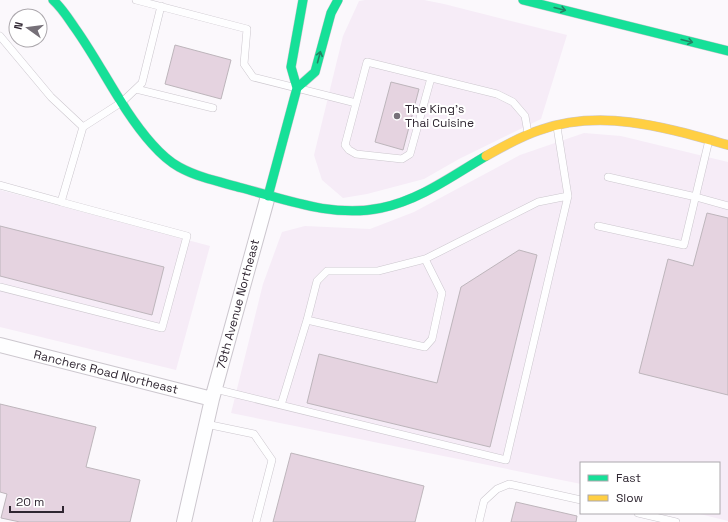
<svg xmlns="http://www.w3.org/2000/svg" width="728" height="522" font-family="'Space Grotesk',sans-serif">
<rect width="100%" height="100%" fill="#fbf8fc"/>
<!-- commercial -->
<path fill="#f6ecf7" d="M 365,0 L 424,0 L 444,4 L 567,35 L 541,119 L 459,159 L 424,179 L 367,194 L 343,198 L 322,180 L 314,155 L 343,36 L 359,1 Z
M 584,133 L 621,136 L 728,162 L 728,521 L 696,513 L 719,513 L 719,463 L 581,463 L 581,484 L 231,413 L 263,284 L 282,232 L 305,226 L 370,229 L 414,212 L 520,155 Z
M 0,190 L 210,246 L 176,370 L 0,327 Z"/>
<!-- building -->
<path fill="#e5d3e0" stroke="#bdb5bb" d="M 175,45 L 231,60 L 221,99 L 165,84 Z
M 391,82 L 419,89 L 403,150 L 375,142 Z
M 707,213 L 728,218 L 728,395 L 639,373 L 668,259 L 693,266 Z
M 0,226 L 164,267 L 152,315 L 0,276 Z
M 519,250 L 537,255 L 490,447 L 307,403 L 319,354 L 437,383 L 461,287 Z
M 0,404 L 96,427 L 86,467 L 140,480 L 130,522 L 20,522 L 1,518 L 7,494 L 0,492 Z
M 291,453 L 424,486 L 415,522 L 273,522 Z
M 516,502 L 577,516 L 576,522 L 511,522 Z"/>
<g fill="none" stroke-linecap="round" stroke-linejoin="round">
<!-- lane casing -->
<g stroke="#ccc7ce" stroke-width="8">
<path id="lane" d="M 136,0 L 247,29 L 244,64 L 253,77 L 356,103
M 0,36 L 51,97 L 83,127 L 122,102 L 142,83 L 161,6
M 431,78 L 410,154 L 402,159 L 356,154 L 349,150 L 345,145 L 367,62 L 497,94 L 513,102 L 525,116 L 528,133
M 136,89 L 213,108
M 608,177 L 696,197 L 728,206
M 0,185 L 61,202 L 83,127
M 598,226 L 684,245 L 709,140
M 0,287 L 162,328 L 187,236 L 61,202
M 307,320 L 425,347 L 432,339 L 442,293 L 425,259
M 215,389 L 506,460 L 568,196 L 557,127
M 281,405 L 307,320 L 317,281 L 327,271 L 378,271 L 425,259 L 538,202 L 568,196
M 206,424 L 254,434 L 272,460 L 256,522
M 638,513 L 676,522
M 479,522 L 484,501 L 497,489 L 509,484 L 581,500"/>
</g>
<!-- street casing -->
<g stroke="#ccc7ce" stroke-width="16">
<path id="street" d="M 0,345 L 212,399
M 184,522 L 212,399 L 268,196"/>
</g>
<!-- fast casing -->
<g stroke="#ccc7ce" stroke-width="10">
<path id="fast" d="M 53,0 C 62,8 68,18 75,28 C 102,66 121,109 152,144 C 160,153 168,161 179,167 C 199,178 221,182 242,188 C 287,200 334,218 381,208 C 420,200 452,176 486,156
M 523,0 L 728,51
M 297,88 L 291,67 L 303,0
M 268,196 L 297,88 L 315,72 L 331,13 L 338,0"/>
</g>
<!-- slow casing -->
<g stroke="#ccc7ce" stroke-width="10">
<path id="slow" d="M 486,156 C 504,146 521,136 540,130 C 603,108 667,128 728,145"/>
</g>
<!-- lane -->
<use href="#lane" stroke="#fefeff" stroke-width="7"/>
<!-- street -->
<use href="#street" stroke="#fefeff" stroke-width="14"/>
<!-- fast -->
<use href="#fast" stroke="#16e098" stroke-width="9"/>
<!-- slow -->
<use href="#slow" stroke="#ffcf43" stroke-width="9"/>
</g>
<!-- one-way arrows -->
<defs><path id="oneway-shaft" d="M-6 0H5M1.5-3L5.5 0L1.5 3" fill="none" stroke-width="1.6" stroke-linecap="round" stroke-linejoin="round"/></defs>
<g stroke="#228364">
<use href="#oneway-shaft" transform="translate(560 9) rotate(14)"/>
<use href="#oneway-shaft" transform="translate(687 41) rotate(14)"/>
<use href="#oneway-shaft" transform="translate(319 57) rotate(-75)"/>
</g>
<!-- markers -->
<circle fill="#767078" stroke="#fff" stroke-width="1.5" cx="397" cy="116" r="4"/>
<g text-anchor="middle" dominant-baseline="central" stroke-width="4" stroke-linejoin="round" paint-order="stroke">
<!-- poi labels -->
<g font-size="12" fill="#2f2631" stroke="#fff" text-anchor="start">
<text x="405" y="109">The King's<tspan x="405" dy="14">Thai Cuisine</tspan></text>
</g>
<!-- street labels -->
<g font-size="12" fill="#2f2631" stroke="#fff">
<text transform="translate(238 304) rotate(-75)">79th Avenue Northeast</text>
<text transform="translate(106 372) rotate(14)">Ranchers Road Northeast</text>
</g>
</g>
<!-- legend -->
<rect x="580" y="462" width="140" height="52" fill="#ffffff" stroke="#aca8ad"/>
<rect x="588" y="475" width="20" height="6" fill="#16e098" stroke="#aca8ad"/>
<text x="616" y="482" font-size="12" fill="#2f2631">Fast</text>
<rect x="588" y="495" width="20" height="6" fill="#ffcf43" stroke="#aca8ad"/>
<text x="616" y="502" font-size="12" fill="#2f2631">Slow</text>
<!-- north arrow -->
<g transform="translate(28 28) rotate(284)"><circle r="19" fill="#ffffff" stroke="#aca8ad"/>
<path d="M0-3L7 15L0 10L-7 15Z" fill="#767078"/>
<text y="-6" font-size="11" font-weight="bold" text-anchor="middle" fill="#2f2631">N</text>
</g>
<!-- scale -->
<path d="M10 506v6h53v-6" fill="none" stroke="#2f2631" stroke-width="2"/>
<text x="16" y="506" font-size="12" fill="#2f2631" stroke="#ffffff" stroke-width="3" paint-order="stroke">20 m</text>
</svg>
